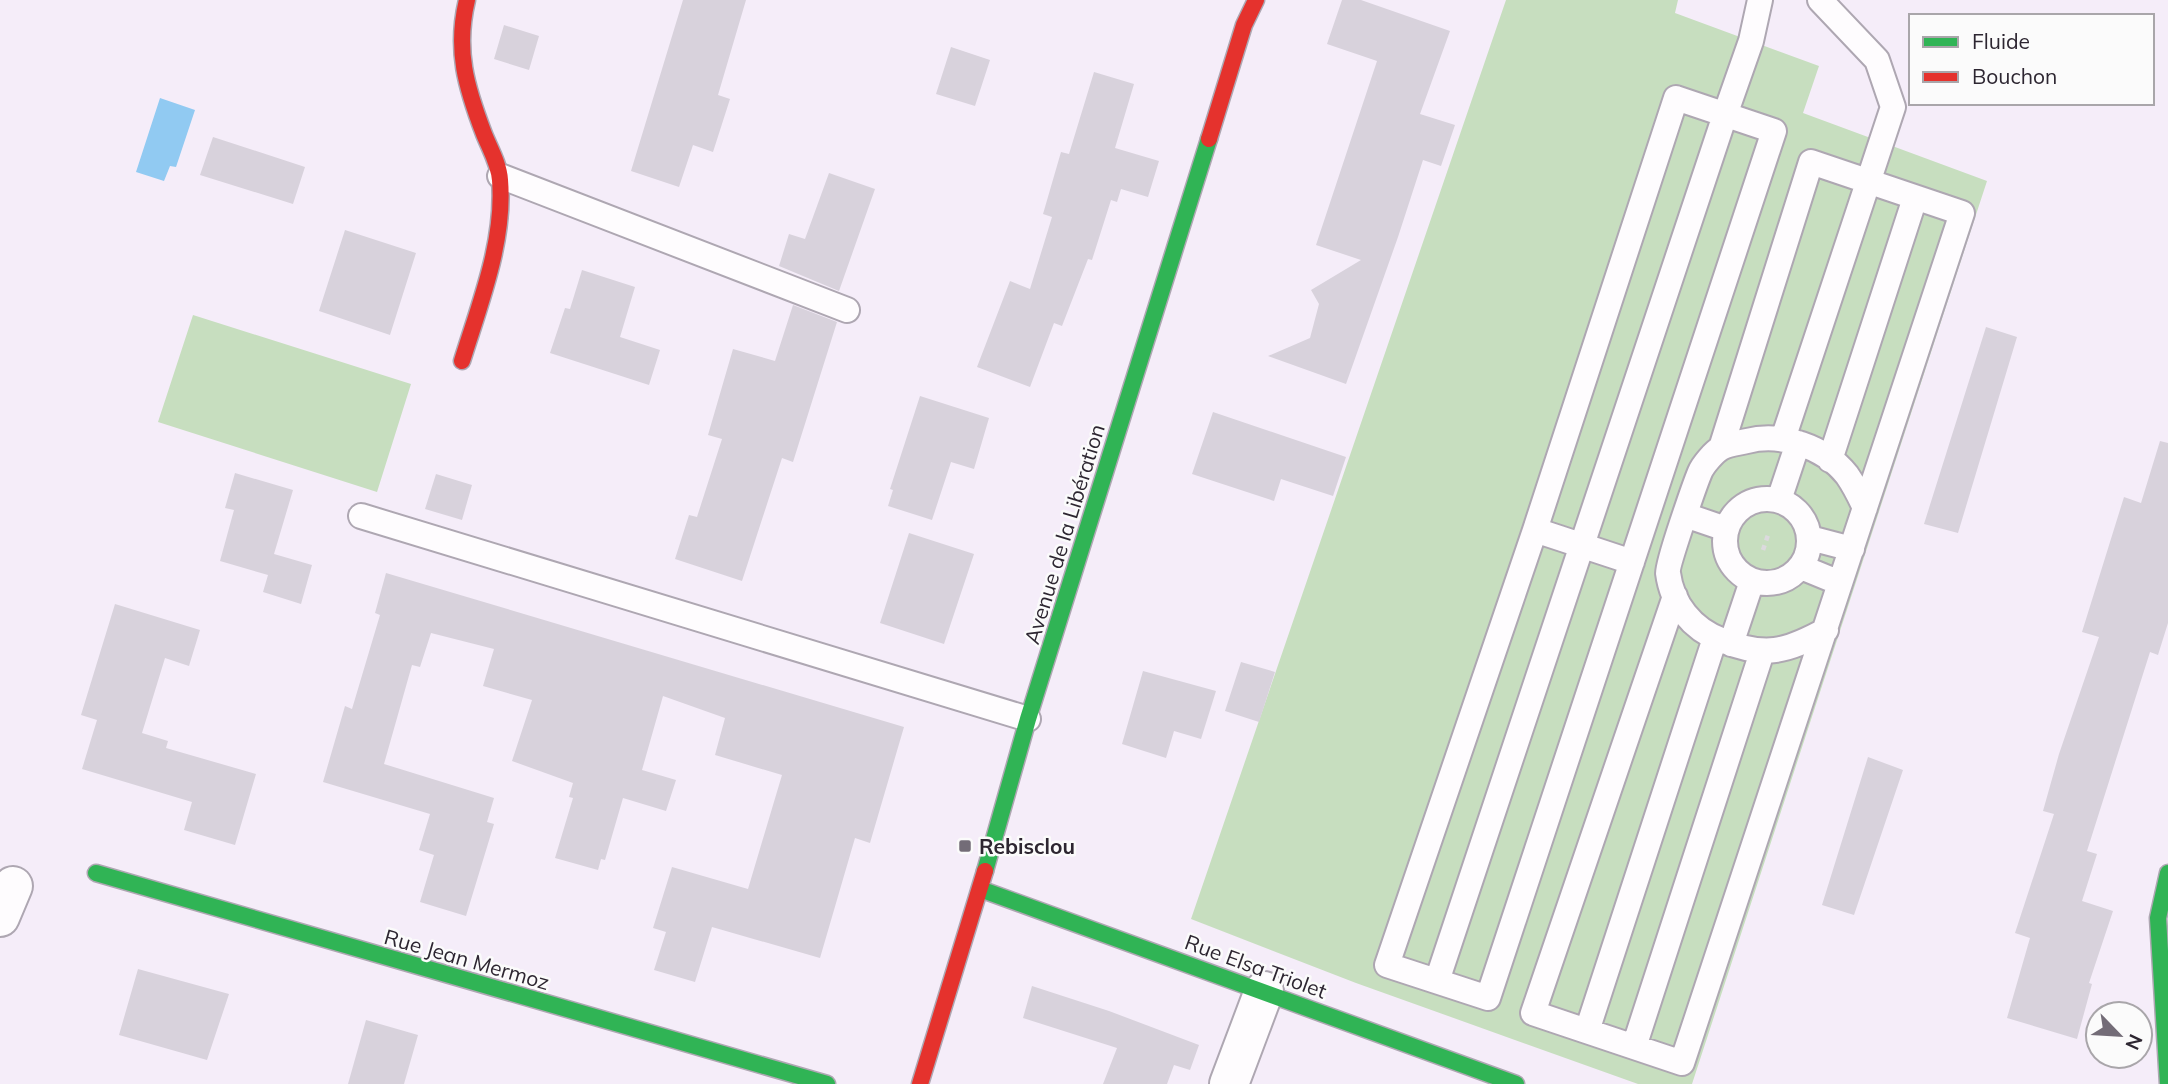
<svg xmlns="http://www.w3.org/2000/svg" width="2168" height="1084" font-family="Mulish,sans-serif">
<rect width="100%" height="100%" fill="#f5edf9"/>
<!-- green -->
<path fill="#c7debf" d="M 1506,0 L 1678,0 L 1675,13 L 1819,66 L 1803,113 L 1987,181 L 1692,1084 L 1638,1084 L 1356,983 L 1191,919 Z
M 193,315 L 411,384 L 377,492 L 158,422 Z"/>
<!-- water -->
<path fill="#91caf2" d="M 160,98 L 195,110 L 176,167 L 170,166 L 164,181 L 136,172 Z"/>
<!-- building -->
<path fill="#d8d2dc" d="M 683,0 L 746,0 L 718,95 L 730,99 L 713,152 L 693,145 L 679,187 L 631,171 Z
M 1342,0 L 1361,0 L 1450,31 L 1420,114 L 1455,125 L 1441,166 L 1423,160 L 1398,237 L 1346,384 L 1268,356 L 1310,338 L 1319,304 L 1311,290 L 1361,260 L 1316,245 L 1377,61 L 1327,44 Z
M 504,25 L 539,36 L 529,70 L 494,59 Z
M 951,47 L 990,60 L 975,106 L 936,94 Z
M 1094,72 L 1134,84 L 1115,148 L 1159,161 L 1148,197 L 1121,189 L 1117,202 L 1111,200 L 1092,260 L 1088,259 L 1062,326 L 1054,323 L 1030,387 L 977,367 L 1010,281 L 1030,289 L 1052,217 L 1043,214 L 1061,152 L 1069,154 Z
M 213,137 L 305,167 L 293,204 L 200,175 Z
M 829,173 L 875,189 L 839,291 L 779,266 L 789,234 L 805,239 Z
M 345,230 L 416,253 L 390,335 L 319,311 Z
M 582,270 L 635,287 L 620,337 L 660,350 L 649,385 L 550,353 L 565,308 L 570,309 Z
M 793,305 L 837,322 L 793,462 L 782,458 L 742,581 L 675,559 L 689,515 L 697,517 L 722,439 L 708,435 L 733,349 L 775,361 Z
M 1986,327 L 2017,337 L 1958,533 L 1924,524 Z
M 920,396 L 989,418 L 974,469 L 951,462 L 932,520 L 888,506 L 893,490 L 890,489 Z
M 1213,412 L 1346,457 L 1333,496 L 1281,479 L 1274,501 L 1192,474 Z
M 2160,441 L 2168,443 L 2168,623 L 2158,655 L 2150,652 L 2087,851 L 2097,854 L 2082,901 L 2113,911 L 2089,983 L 2092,984 L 2077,1039 L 2007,1018 L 2030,938 L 2015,933 L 2054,814 L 2043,811 L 2059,754 L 2099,637 L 2082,632 L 2124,497 L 2141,503 Z
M 235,473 L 293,490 L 274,554 L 312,565 L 301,604 L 263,592 L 268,575 L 220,561 L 234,510 L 225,508 Z
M 436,474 L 472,485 L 462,520 L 425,509 Z
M 909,533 L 974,554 L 944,644 L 880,623 Z
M 386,573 L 904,727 L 870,843 L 855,838 L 820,958 L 712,927 L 695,982 L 654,970 L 666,932 L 653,928 L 672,867 L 748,889 L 782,775 L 715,755 L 725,718 L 663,696 L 642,770 L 676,780 L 666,811 L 623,798 L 605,860 L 601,859 L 598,870 L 555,858 L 573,798 L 569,797 L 573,783 L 512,761 L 532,700 L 483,686 L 494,649 L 431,633 L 420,667 L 412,665 L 384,764 L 494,798 L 487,822 L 494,824 L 466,916 L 420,902 L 434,855 L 419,850 L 430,814 L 323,782 L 345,706 L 352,709 L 380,615 L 375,613 Z
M 115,604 L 200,630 L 189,666 L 165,658 L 142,733 L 168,741 L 166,748 L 256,774 L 235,845 L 184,830 L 192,802 L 82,769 L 97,720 L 81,715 Z
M 1241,662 L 1275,672 L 1259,722 L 1225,711 Z
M 1143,671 L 1216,691 L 1201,739 L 1174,731 L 1166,758 L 1122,744 Z
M 1868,757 L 1903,770 L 1854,915 L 1822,905 Z
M 138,969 L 229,994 L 207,1060 L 119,1035 Z
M 1032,986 L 1109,1011 L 1199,1045 L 1190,1070 L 1174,1065 L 1167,1084 L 1103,1084 L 1117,1048 L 1023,1018 Z
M 366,1020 L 418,1035 L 404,1084 L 348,1084 Z"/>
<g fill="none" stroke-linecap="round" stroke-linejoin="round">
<!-- lane casing -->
<g stroke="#aea7b2" stroke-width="28">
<path id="lane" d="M 1676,98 L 1774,131 L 1488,998 L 1387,965 L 1535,530 Z
M 500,176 L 847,310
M 1783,439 L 1893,107 L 1877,60 L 1820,0
M 1830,460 L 1915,198
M1725 541a42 42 0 1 1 84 0a42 42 0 1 1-84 0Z
M 1779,500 L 1798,443
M 1685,515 L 1726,529
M 361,516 L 1028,719
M 1535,530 L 1632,562
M 1810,538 L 1852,549
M 1801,567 L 1840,583
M 1675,596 L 1533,1013 L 1682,1063 L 1962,213 L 1811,162 L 1721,448
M 1826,630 C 1786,652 1765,658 1721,640 C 1692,629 1672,604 1668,573 C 1667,564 1695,484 1700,472 C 1703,465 1714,452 1721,448 C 1728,444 1739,443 1747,441 C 1781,432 1825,447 1847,475 C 1854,485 1860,497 1865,508
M 1731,644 L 1752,581
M 1437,981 L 1725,115 L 1751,41 L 1760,0
M 1587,1031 L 1715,638
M 1634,1047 L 1762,652"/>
</g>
<!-- street casing -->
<g stroke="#aea7b2" stroke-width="42">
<path id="street" d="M 0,917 L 13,886
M 1229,1084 L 1264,991"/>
</g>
<!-- fast casing -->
<g stroke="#aea7b2" stroke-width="19">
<path id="fast" d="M 985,871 L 1028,719 L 1209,139
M 96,873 L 827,1084
M 2168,873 L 2158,918 L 2168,1084
M 980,889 L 1516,1084"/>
</g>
<!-- jam casing -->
<g stroke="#aea7b2" stroke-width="19">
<path id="jam" d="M 1209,139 L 1244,25 L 1256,0
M 462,361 C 480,303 505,241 500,180 C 499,164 490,149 484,134 C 466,87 455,50 467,0
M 920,1084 L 985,871"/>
</g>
<!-- path -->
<path stroke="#dcdade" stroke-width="4.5" stroke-dasharray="5 5" stroke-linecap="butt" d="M 1763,550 L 1769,532"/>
<!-- lane -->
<use href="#lane" stroke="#fefcfe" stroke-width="24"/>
<!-- street -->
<use href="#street" stroke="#fefcfe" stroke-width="38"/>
<!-- fast -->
<use href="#fast" stroke="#30b455" stroke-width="16"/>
<!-- jam -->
<use href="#jam" stroke="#e5322d" stroke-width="16"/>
</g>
<!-- markers -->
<rect fill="#736c77" stroke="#fbfbfb" stroke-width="2.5" x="958" y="839" width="14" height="14" rx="3.5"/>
<g text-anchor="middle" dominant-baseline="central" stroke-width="5" stroke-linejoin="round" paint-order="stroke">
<!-- street labels -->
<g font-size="21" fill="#2d2631" stroke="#fbfbfb">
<text transform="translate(1064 534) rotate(-73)">Avenue de la Libération</text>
<text transform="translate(467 959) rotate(16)">Rue Jean Mermoz</text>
<text transform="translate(1256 966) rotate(20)">Rue Elsa Triolet</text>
</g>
<!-- poi labels -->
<g font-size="21" font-weight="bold" fill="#2d2631" stroke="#fbfbfb" text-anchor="start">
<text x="979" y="846">Rebisclou</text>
</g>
</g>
<!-- legend -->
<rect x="1909" y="14" width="245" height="91" fill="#fbfbfb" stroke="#a9a6aa" stroke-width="2"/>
<rect x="1923" y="37" width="35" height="10" fill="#30b455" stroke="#a9a6aa" stroke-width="2"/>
<text x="1972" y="49" font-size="21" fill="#2d2631">Fluide</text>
<rect x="1923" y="72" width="35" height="10" fill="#e5322d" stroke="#a9a6aa" stroke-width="2"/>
<text x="1972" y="84" font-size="21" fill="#2d2631">Bouchon</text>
<!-- north arrow -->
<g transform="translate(2119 1035) rotate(115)"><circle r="33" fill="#fbfbfb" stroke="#a9a6aa" stroke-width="2"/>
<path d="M0-5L12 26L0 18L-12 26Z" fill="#736c77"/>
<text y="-10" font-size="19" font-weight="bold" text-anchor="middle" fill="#2d2631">N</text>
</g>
</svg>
